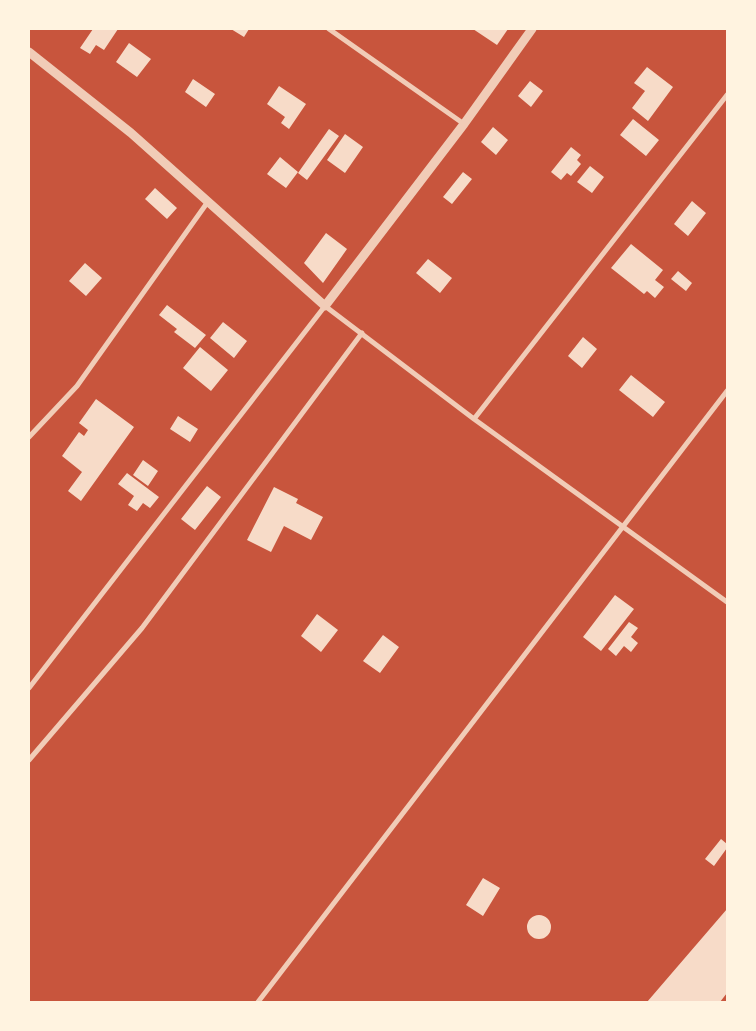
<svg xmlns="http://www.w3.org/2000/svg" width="756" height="1031" font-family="'Roboto Condensed',sans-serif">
<rect width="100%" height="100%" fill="#c8553d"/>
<!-- building -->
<path fill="#f7dbc8" d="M 93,29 L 118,29 L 104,50 L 96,45 L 90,54 L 80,48 Z
M 231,29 L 249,29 L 244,37 Z
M 473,29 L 508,29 L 497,45 Z
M 129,43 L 151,59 L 137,77 L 116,62 Z
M 647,67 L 673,87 L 648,121 L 632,108 L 645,91 L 634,83 Z
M 193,79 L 215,94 L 206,107 L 185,92 Z
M 530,81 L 543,91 L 531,107 L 518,96 Z
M 279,86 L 306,104 L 289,129 L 281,123 L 285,117 L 267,104 Z
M 633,119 L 659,140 L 646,156 L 620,135 Z
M 493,127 L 508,140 L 496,155 L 481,142 Z
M 329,129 L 339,136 L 307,180 L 298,173 Z
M 345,134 L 363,147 L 345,173 L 327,160 Z
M 571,147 L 581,155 L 577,160 L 581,164 L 571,176 L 567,173 L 561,180 L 551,172 Z
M 280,157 L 298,172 L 286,188 L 267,174 Z
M 590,166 L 604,177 L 592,193 L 577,182 Z
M 463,172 L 472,179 L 452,204 L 443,197 Z
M 155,188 L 177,208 L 167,219 L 145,199 Z
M 692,201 L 706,213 L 688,236 L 674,224 Z
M 326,233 L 347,249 L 323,283 L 304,263 Z
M 631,244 L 663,270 L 655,280 L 664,287 L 655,298 L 647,291 L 644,294 L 611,268 Z
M 428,259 L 452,278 L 440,293 L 416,273 Z
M 85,263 L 102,278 L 86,296 L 69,281 Z
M 678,271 L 692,283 L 686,291 L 671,279 Z
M 167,305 L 206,335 L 195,348 L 174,332 L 177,329 L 159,315 Z
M 223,322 L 247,341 L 234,358 L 210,338 Z
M 583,337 L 597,349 L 582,368 L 568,356 Z
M 200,347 L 228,370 L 211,391 L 183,368 Z
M 631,375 L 665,402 L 653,417 L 619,390 Z
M 96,399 L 134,427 L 81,501 L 68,491 L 82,472 L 62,456 L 79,432 L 84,436 L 88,430 L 79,423 Z
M 178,416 L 198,429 L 190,442 L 170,429 Z
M 143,460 L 158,471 L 148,486 L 133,475 Z
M 127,473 L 159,497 L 150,508 L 143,503 L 137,511 L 128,505 L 134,496 L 118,484 Z
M 207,486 L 221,497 L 195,530 L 181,519 Z
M 274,487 L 298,499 L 296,503 L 323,517 L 311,540 L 284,526 L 271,552 L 247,540 Z
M 615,595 L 634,609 L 601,651 L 583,637 Z
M 317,614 L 338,630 L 321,652 L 301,636 Z
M 629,622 L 638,628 L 631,637 L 638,643 L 631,652 L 624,646 L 616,656 L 608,649 Z
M 383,635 L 399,647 L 380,673 L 363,661 Z
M 721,839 L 727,844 L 727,848 L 714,866 L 705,859 Z
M 483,878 L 500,888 L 483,916 L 466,905 Z
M 727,909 L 727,993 L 720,1002 L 647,1002 Z
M527 927a12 12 0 1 1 24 0a12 12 0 1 1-24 0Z"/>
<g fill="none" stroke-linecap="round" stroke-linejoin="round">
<!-- minor -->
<path stroke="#f1ccb7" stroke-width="5" d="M 329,29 L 464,124
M 474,419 L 727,95
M 29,437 L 77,386 L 207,203
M 29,688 L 325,306 L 474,419 L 727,602
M 29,760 L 142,628 L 362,333
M 258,1002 L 727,391"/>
<!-- tertiary -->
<path stroke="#f1ccb7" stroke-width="9" d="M 29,52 L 131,133 L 325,306 L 464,124 L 532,29"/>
</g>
<!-- border -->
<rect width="756" height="1031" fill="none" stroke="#fff3e0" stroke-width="60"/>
</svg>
